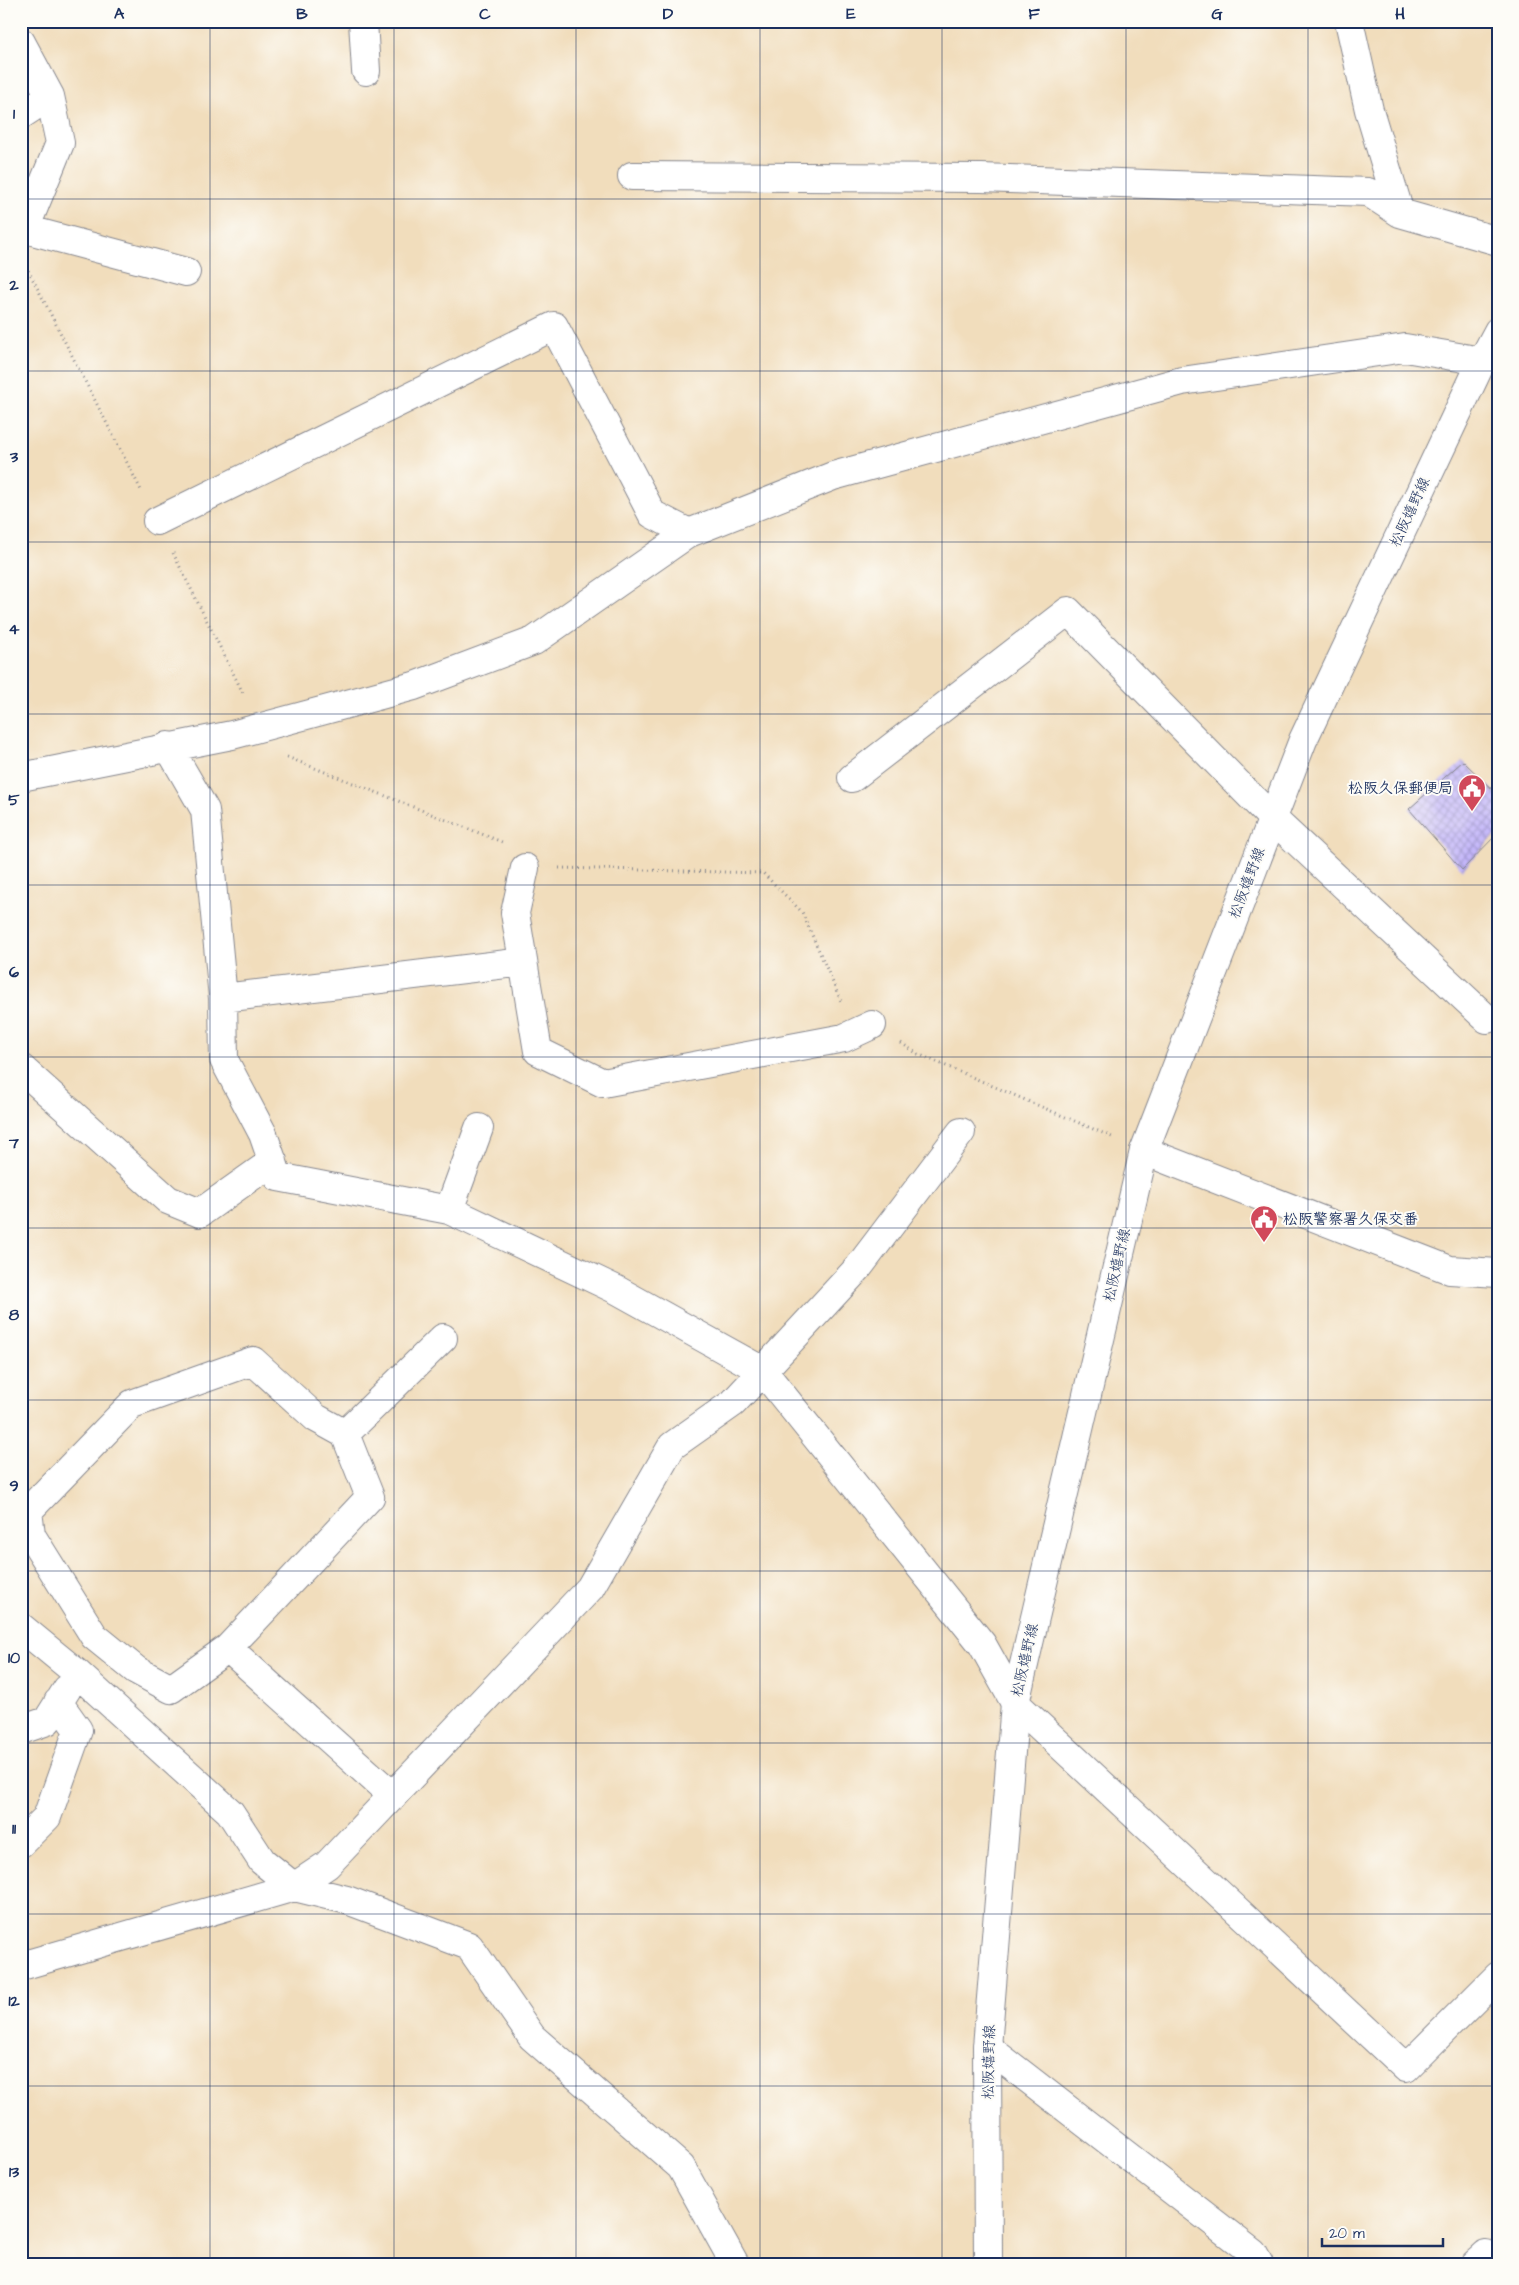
<svg xmlns="http://www.w3.org/2000/svg" width="1519" height="2285" font-family="'Architects Daughter','Klee One',sans-serif">
<defs>
<pattern id="building-cross-hatch" width="8" height="8" patternUnits="userSpaceOnUse" patternTransform="scale(1.25)"><rect width="8" height="8" fill="#c3b6f9"/><path d="M0 0l8 8M0 8l8-8" fill="none" stroke="#9e94cd"/></pattern>
</defs>
<rect width="100%" height="100%" fill="#fdfcf7"/>
<filter id="ink" filterUnits="userSpaceOnUse"><feTurbulence type="fractalNoise" baseFrequency=".02" numOctaves="2"/><feDisplacementMap in="SourceGraphic" scale="10" xChannelSelector="R" yChannelSelector="G"/><feConvolveMatrix kernelMatrix="1 2 1 2 8 2 1 2 1" color-interpolation-filters="sRGB"/></filter>
<filter id="wash" filterUnits="userSpaceOnUse"><feTurbulence type="fractalNoise" baseFrequency=".0096" numOctaves="4" result="noise"/><feDisplacementMap in="SourceGraphic" scale="20" xChannelSelector="R" yChannelSelector="G"/><feGaussianBlur stdDeviation="1.12" result="paint"/><feColorMatrix in="noise" values="0 0 0 0 0 0 0 0 0 0 0 0 0 0 0 0 0 1.4 0 .05"/><feComposite in="paint" operator="in"/></filter>
<g filter="url(#wash)">
<rect width="100%" height="100%" fill="#f1ddbc"/>
<g id="blocks">
<!-- building -->
<path fill="url(#building-cross-hatch)" d="M 1463,761 L 1498,795 L 1498,833 L 1462,870 L 1409,809 Z"/>
</g>
</g>
<g filter="url(#ink)">
<use href="#blocks" fill-opacity="0" stroke="#86868d" stroke-width="1"/>
<g fill="none" stroke-linecap="round" stroke-linejoin="round">
<!-- minor casing -->
<g stroke="#86868d" stroke-width="30">
<path id="minor" d="M 363,21 L 366,71
M 1349,21 L 1369,110 L 1400,213 L 1498,241
M 21,42 L 50,96 L 21,115
M 50,96 L 60,143 L 25,229 L 186,272
M 632,176 L 981,178 L 1368,192 L 1400,213
M 157,521 L 554,326 L 652,514 L 689,533
M 168,746 L 205,810 L 223,998 L 224,1060 L 263,1134 L 278,1177 L 449,1210 L 617,1290 L 763,1371 L 982,1644 L 1015,1703 L 1406,2068 L 1498,1976
M 21,777 L 232,735 L 414,686 L 534,641 L 689,533 L 833,476 L 1182,381 L 1405,348 L 1482,361
M 852,778 L 1068,611 L 1272,818 L 1487,1019
M 525,868 L 515,913 L 538,1051 L 603,1083 L 844,1038 L 872,1025
M 223,998 L 523,962
M 21,1068 L 168,1200 L 200,1213 L 273,1161
M 1144,1151 L 1450,1270 L 1498,1273
M 449,1210 L 479,1128
M 21,1507 L 28,1511 L 31,1535 L 94,1636 L 136,1670 L 171,1689 L 228,1648 L 393,1796
M 28,1511 L 132,1404 L 253,1361 L 316,1418 L 345,1434
M 21,1627 L 77,1673 L 230,1812 L 262,1861 L 294,1887 L 327,1865 L 590,1588 L 672,1446 L 733,1403 L 858,1268 L 961,1132
M 228,1648 L 370,1497 L 345,1434 L 443,1338
M 21,1730 L 47,1721 L 67,1689
M 21,1843 L 47,1817 L 78,1730 L 58,1702
M 21,1966 L 294,1887 L 347,1900 L 469,1946 L 532,2037 L 681,2167 L 735,2264
M 987,2047 L 1253,2253 L 1259,2264
M 1475,2264 L 1486,2254 L 1498,2262"/>
</g>
<!-- major casing -->
<g stroke="#86868d" stroke-width="30">
<path id="major" d="M 988,2264 L 987,2047 L 1015,1703 L 1144,1151 L 1303,740 L 1482,361 L 1498,331"/>
</g>
<!-- path -->
<path stroke="#86868d" stroke-width="3" stroke-dasharray="1 4" stroke-linecap="butt" d="M 26,266 L 141,490
M 173,553 L 244,695
M 287,757 L 502,842
M 559,868 L 763,873 L 802,912 L 841,1001
M 901,1043 L 918,1054 L 1112,1137"/>
<!-- minor -->
<use href="#minor" stroke="#fff" stroke-width="28"/>
<!-- major -->
<use href="#major" stroke="#fff" stroke-width="28"/>
</g>
</g>
<!-- grid -->
<path fill="none" stroke="#1b2f5e" stroke-width="1" stroke-opacity="0.55" d="M 210,21 L 210,2264M 394,21 L 394,2264M 576,21 L 576,2264M 760,21 L 760,2264M 942,21 L 942,2264M 1126,21 L 1126,2264M 1308,21 L 1308,2264M 21,199 L 1498,199M 21,371 L 1498,371M 21,542 L 1498,542M 21,714 L 1498,714M 21,885 L 1498,885M 21,1057 L 1498,1057M 21,1228 L 1498,1228M 21,1400 L 1498,1400M 21,1571 L 1498,1571M 21,1743 L 1498,1743M 21,1914 L 1498,1914M 21,2086 L 1498,2086"/>
<!-- icons -->
<defs>
<g id="civic-pin" transform="scale(1.4375)"><path d="M0 17L-7.5 6A9.5 9.5 0 1 1 7.5 6Z" fill="#d1495b" stroke="#fdfcf7"/><path d="M-.6-6.5H3V-4.5H.6V-3L4-1V1h2V6H-6V1h2V-1L-.6-3ZM-1.2 2.5V6h2.4V2.5Z" fill="#fff"/></g>
</defs>
<g fill-rule="evenodd">
<use href="#civic-pin" x="1472" y="788"/>
<use href="#civic-pin" x="1264" y="1219"/>
</g>
<g text-anchor="middle" dominant-baseline="central" stroke-width="4" stroke-linejoin="round" paint-order="stroke">
<!-- street labels -->
<g font-size="15" fill="#1b2f5e" stroke="#fdfcf7">
<text transform="translate(1410 512) rotate(-65)">松阪嬉野線</text>
<text transform="translate(1247 883) rotate(-69)">松阪嬉野線</text>
<text transform="translate(1117 1265) rotate(-77)">松阪嬉野線</text>
<text transform="translate(1025 1660) rotate(-77)">松阪嬉野線</text>
<text transform="translate(989 2062) rotate(-89)">松阪嬉野線</text>
</g>
<!-- poi labels -->
<g font-size="15" font-weight="bold" fill="#1b2f5e" stroke="#fdfcf7" text-anchor="end">
<text x="1453" y="788">松阪久保郵便局</text>
<text x="1283" y="1219" text-anchor="start">松阪警察署久保交番</text>
</g>
</g>
<!-- margin -->
<rect width="1519" height="2285" fill="none" stroke="#fdfcf7" stroke-width="55"/>
<!-- scale -->
<path d="M1322 2238v8h121v-8" fill="none" stroke="#1b2f5e" stroke-width="2.5"/>
<text x="1329" y="2238" font-size="15" fill="#1b2f5e" stroke="#fdfcf7" stroke-width="4" paint-order="stroke">20 m</text>
<rect x="28" y="28" width="1464" height="2230" fill="none" stroke="#1b2f5e" stroke-width="2"/>
<g font-size="16" text-anchor="middle" font-weight="bold" fill="#1b2f5e">
<text x="119" y="19">A</text>
<text x="302" y="19">B</text>
<text x="485" y="19">C</text>
<text x="668" y="19">D</text>
<text x="851" y="19">E</text>
<text x="1034" y="19">F</text>
<text x="1217" y="19">G</text>
<text x="1400" y="19">H</text>
<text x="14" y="119">1</text>
<text x="14" y="290">2</text>
<text x="14" y="462">3</text>
<text x="14" y="634">4</text>
<text x="14" y="805">5</text>
<text x="14" y="977">6</text>
<text x="14" y="1148">7</text>
<text x="14" y="1320">8</text>
<text x="14" y="1491">9</text>
<text x="14" y="1663">10</text>
<text x="14" y="1834">11</text>
<text x="14" y="2006">12</text>
<text x="14" y="2177">13</text>
</g>
</svg>
